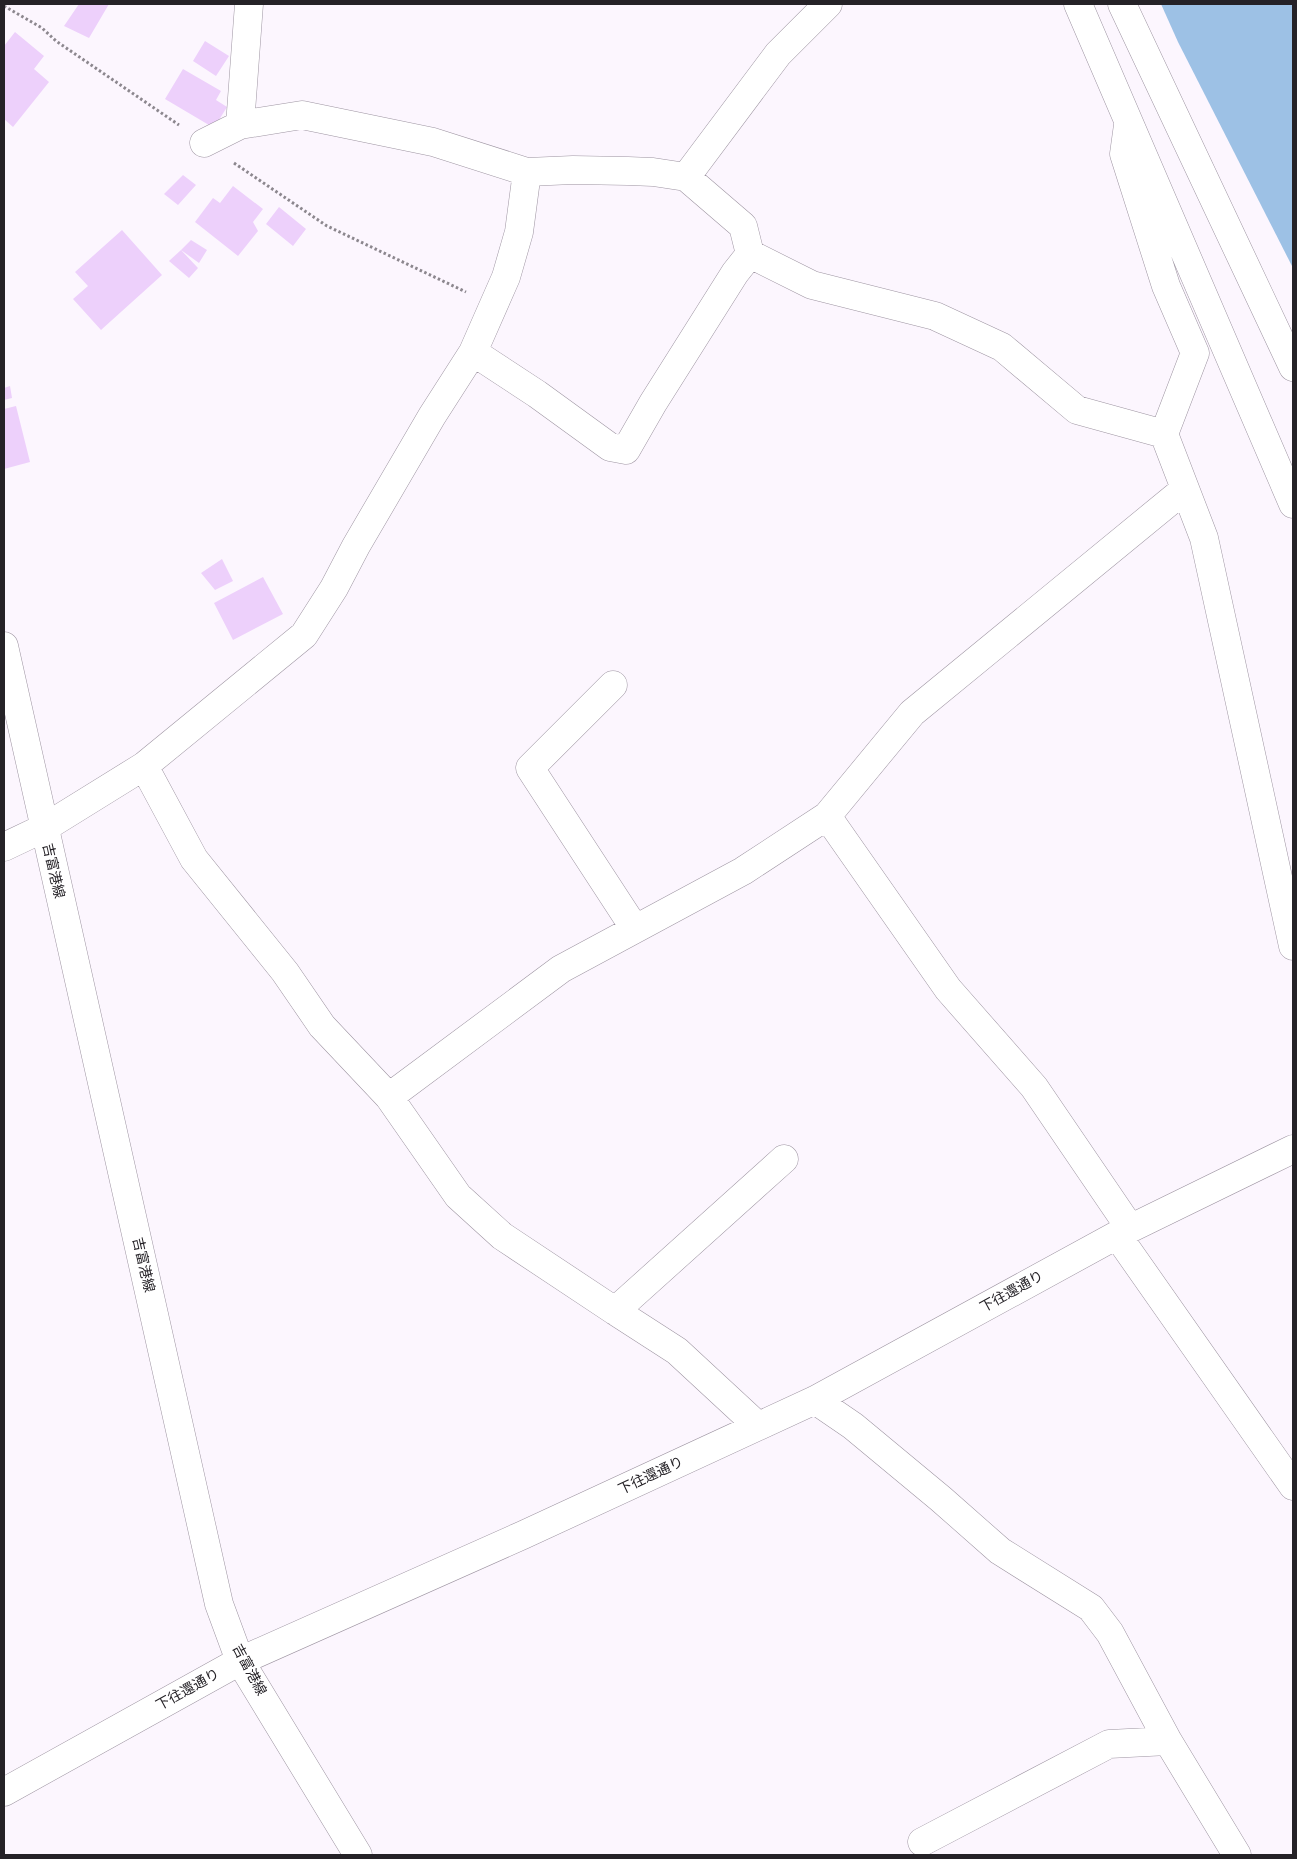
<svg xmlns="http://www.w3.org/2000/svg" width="1297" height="1859" font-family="'Alegreya Sans','Noto Sans JP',sans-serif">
<rect width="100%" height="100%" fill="#fcf6fe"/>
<!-- water -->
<path fill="#9dc1e5" d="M 1161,4 L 1293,4 L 1293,268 L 1178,42 Z"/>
<!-- building -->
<path fill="#edd0fb" d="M 79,4 L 109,4 L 89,38 L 64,26 Z
M 15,32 L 44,56 L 34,69 L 49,82 L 13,127 L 4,119 L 4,46 Z
M 205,41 L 229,56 L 216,76 L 193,61 Z
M 183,69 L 221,91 L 216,100 L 227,107 L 214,128 L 165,99 Z
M 183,175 L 196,185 L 178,205 L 164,194 Z
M 233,186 L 263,209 L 253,222 L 258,231 L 238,256 L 195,222 L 213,198 L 220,203 Z
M 279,207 L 306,229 L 293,246 L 266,224 Z
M 122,230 L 162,275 L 101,330 L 73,299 L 88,286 L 75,272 Z
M 191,240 L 207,250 L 199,263 L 181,250 Z
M 181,250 L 198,268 L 189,278 L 169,261 Z
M 10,386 L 12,398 L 4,400 L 4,388 Z
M 16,406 L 30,462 L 4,469 L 4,409 Z
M 222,559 L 233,581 L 215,590 L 201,573 Z
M 263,577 L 283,614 L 233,640 L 214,603 Z"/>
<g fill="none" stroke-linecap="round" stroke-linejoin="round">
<!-- minor casing -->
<g stroke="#9e95a2" stroke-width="29">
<path id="minor" d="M 1078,4 L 1293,504
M 1122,4 L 1293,367
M 240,125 L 302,115 L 433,142 L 527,172
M 1128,125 L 1124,154 L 1166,286 L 1195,353 L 1164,434
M 204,143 L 240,125 L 249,4
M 686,177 L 778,54 L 828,4
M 473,352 L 537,394 L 610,447 L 626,450 L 653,403 L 735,273 L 750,254
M 613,685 L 530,768 L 635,929
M 144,766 L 194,859 L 285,972 L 322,1026 L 389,1097 L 458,1196 L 502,1236 L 615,1311
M 827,816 L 948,989 L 1034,1087 L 1130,1228
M 4,847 L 44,828 L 144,766 L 304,635 L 334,588 L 356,546 L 432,416 L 473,352 L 506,277 L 519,232 L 527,172 L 573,170 L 628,171 L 653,172 L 686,177 L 743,226 L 750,254 L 812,285 L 935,316 L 1002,347 L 1077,410 L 1164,434 L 1204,538 L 1293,946
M 389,1097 L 561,969 L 743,871 L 827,816 L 912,713 L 1185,489
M 1117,1235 L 1293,1486
M 815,1400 L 853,1426 L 941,1499 L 1000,1551 L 1091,1608 L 1110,1633 L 1168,1741
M 758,1426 L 677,1351 L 615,1311 L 784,1159
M 4,1792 L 240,1661 L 523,1535 L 815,1400 L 1117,1235 L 1293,1149
M 922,1842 L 1109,1744 L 1168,1741 L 1237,1855"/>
</g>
<!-- major casing -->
<g stroke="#9e95a2" stroke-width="29">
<path id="major" d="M 4,646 L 219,1604 L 240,1661 L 358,1855"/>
</g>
<!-- path -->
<path stroke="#8c878e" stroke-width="3" stroke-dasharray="2.5 2.5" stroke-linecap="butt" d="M 4,6 L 42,28 L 56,41 L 179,125
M 234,163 L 327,226 L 466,292"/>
<!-- minor -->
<use href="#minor" stroke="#fff" stroke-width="28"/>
<!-- major -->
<use href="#major" stroke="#fff" stroke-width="28"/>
</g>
<g text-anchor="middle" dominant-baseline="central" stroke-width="4" stroke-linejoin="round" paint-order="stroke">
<!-- street labels -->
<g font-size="14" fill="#252227" stroke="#fff">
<text transform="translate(53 871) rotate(77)">吉富港線</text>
<text transform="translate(143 1265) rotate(77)">吉富港線</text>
<text transform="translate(1012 1292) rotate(-29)">下往還通り</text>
<text transform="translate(651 1476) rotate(-25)">下往還通り</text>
<text transform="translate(249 1670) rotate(62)">吉富港線</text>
<text transform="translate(188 1690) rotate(-29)">下往還通り</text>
</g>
</g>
<!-- border -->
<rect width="1297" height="1859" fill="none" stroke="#252227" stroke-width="10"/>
</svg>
